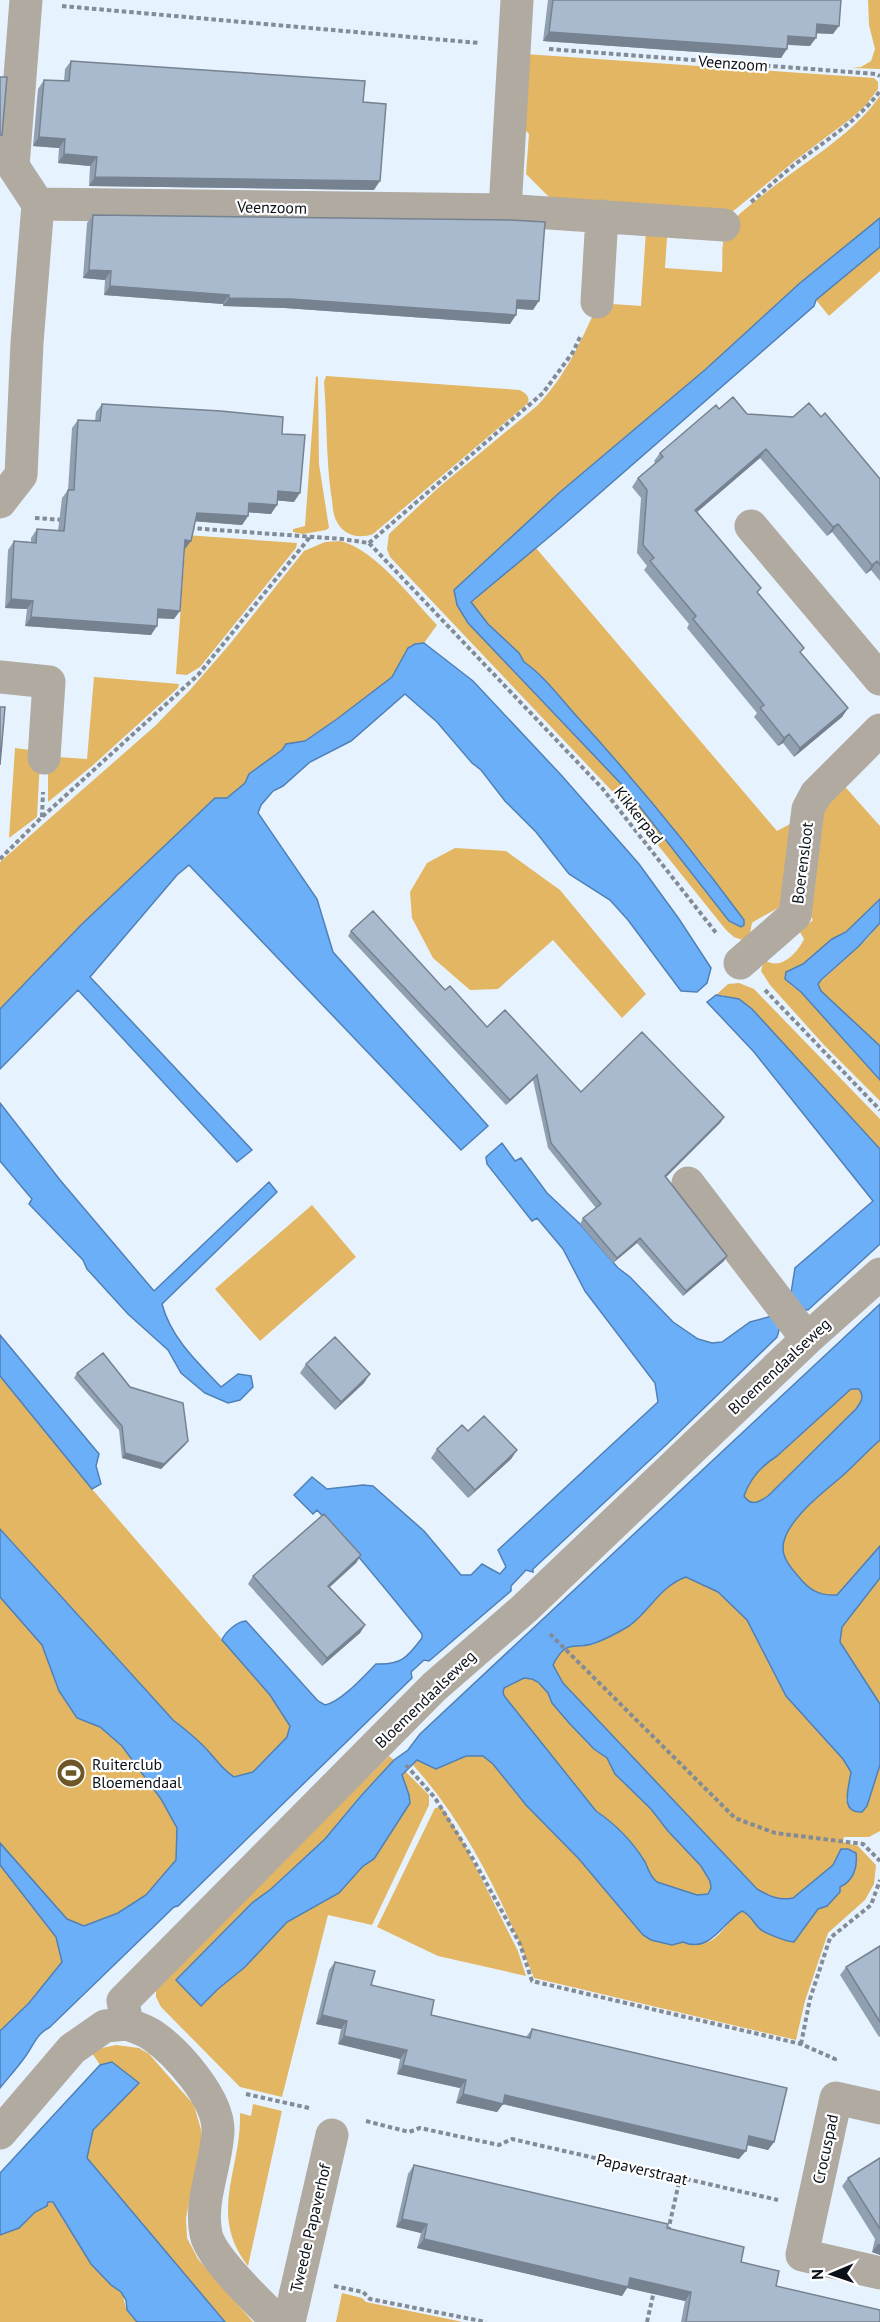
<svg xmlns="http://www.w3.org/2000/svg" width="880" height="2322" font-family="'PT Sans',sans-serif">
<rect width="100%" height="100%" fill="#e7f2ff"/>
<!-- green -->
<path fill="#e2b662" d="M 868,0 L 880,0 L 880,69 L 851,68 L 861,67 L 871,61 L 875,49 L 869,25 Z
M 525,54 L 874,78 L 878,82 L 878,89 L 865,106 L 849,120 L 797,159 L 732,212 L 551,199 L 526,174 L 529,134 L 520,125 Z
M 880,96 L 880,218 L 800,283 L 706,369 L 559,493 L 454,590 L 457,605 L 468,623 L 626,789 L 729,921 L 709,872 L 613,757 L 524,662 L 519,653 L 488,624 L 471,602 L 536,548 L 777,831 L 803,817 C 801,831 797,889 791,897 C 782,909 764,914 752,923 L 750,933 L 745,941 L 734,937 L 726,930 L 629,809 L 390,557 L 387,549 L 389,534 L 438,488 L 538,405 C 565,376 580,344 596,308 L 612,309 L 612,304 L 641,306 L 646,231 L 664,232 L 667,238 L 665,268 L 722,272 C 723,260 721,245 725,235 C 732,217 748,207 763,195 C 801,164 852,136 880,96 Z
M 880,247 L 880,271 L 829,316 L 816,300 Z
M 316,376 L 318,377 L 319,464 L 329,528 L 326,530 L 303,534 L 293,532 L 293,529 L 305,526 Z
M 326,376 L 520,390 C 526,394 530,396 528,403 L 373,534 C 360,539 344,536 337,522 C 332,514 333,503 331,494 C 326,457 327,420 324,382 Z
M 186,535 L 297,543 L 296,548 L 200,667 L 187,675 L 176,674 Z
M 340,541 C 375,549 412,599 437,625 L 424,643 L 415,644 L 408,648 L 392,677 L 337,719 L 304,741 L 286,744 L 282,750 L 249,774 L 245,783 L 227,798 L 215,799 L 81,925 L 0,1009 L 0,862 L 155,726 L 190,690 L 229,645 L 304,551 L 325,542 Z
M 94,677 L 179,684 L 178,688 L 92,766 L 48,802 L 48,761 L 58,757 L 87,759 Z
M 15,748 L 30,750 L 40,761 L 37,817 L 9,838 Z
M 839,780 L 880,826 L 880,899 L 846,932 L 832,939 L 803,964 L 786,972 L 791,985 L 801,992 L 880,1080 L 880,1101 L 824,1045 L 770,985 L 761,971 L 764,959 C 779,972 797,954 804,939 L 800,932 L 813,920 L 803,906 L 814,814 Z
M 455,848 L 506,851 L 560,890 L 646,994 L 622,1018 L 553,940 L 498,989 L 470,990 L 433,958 L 412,918 L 410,892 L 427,863 Z
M 880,923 L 880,1046 L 821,991 L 818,984 L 867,939 Z
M 739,983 L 754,989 L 880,1119 L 880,1149 L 723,995 L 716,995 L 728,984 Z
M 312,1205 L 356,1257 L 260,1341 L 215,1289 Z
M 0,1376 L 92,1489 L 270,1695 L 290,1726 L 287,1737 L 254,1772 L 234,1777 C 223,1770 218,1762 210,1753 C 199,1740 186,1730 173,1720 L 0,1529 Z
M 851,1389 L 859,1389 C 865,1397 861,1402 856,1409 L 768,1496 C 759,1502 752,1507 744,1496 C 750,1478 761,1466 777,1456 Z
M 880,1440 L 880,1546 L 837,1596 C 819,1596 809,1590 798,1576 C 791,1567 783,1559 783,1548 C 783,1523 822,1493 840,1478 C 854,1466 866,1452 880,1440 Z
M 686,1577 L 718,1592 L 747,1620 L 786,1696 L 843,1759 L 851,1772 L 846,1801 L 867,1806 L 880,1765 L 880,1831 L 869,1837 L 844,1837 L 843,1842 L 858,1846 L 876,1865 L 874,1884 L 865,1900 L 828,1933 L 805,2001 L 796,2040 L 534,1978 C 504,1903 468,1826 413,1765 L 417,1760 L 436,1769 L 466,1756 L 483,1756 L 493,1764 L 524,1803 L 579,1859 L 643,1935 C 662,1938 696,1950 712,1940 C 722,1934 730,1918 742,1911 C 751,1915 753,1922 759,1928 C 763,1933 788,1942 794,1942 L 818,1909 L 827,1906 L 840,1887 L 853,1850 L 841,1849 L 833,1865 L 793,1898 C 779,1901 769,1896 757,1889 L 563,1683 L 553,1665 C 567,1637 574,1651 595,1644 C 606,1639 619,1632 629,1626 C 650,1611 659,1587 686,1577 Z
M 880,1578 L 880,1704 L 840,1642 L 842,1627 Z
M 0,1597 L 42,1645 L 59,1691 L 77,1718 L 99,1727 L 122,1746 L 161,1799 L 177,1827 L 176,1860 L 146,1895 L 118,1913 L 84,1926 L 67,1919 L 0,1843 Z
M 524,1678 L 532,1679 L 538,1682 L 548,1693 L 552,1703 L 570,1724 L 594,1749 L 607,1758 L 615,1774 L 651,1809 L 668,1831 L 701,1866 L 710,1881 L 711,1888 L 707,1894 L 697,1895 L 656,1882 C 650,1876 649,1870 645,1862 C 633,1843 614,1824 596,1811 L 505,1697 L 503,1693 L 504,1688 Z
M 389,1756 L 394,1760 L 359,1797 L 325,1839 L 271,1889 L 252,1903 L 177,1980 L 201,2006 L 218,1989 L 245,1967 L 287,1922 L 339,1893 L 363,1866 L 374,1859 L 410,1803 L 409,1795 L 402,1775 L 406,1772 L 429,1795 L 429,1805 L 372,1925 L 328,1915 L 282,2097 L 240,2087 L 161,2007 L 156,1997 L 156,1985 Z
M 442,1807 L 462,1840 L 518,1951 L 526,1976 L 438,1956 L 377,1927 L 435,1808 Z
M 0,1865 L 56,1937 L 62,1962 L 29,2003 L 0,2031 Z
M 116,2045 L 139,2048 L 149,2054 L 194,2105 L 201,2130 L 201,2144 L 186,2218 L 187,2238 L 198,2259 L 253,2322 L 225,2322 L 87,2158 L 93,2130 L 113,2110 L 113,2062 L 100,2065 L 92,2053 L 102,2048 Z
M 253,2104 L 282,2111 L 248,2266 C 207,2214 242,2169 240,2113 L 251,2116 Z
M 48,2202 L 55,2204 L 111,2285 C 128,2296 121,2295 127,2310 C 129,2314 134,2319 137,2322 L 0,2322 L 0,2235 L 19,2228 L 35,2212 L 47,2206 Z
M 342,2293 L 362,2298 L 366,2302 L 463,2322 L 336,2322 Z"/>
<!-- water -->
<path fill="#6caff9" stroke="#4f80b6" stroke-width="1.5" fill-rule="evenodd" d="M 880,218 L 880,247 L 816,300 L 814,306 L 561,527 L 471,602 L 488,624 L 519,653 L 524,662 C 546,677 563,702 581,721 C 639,785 693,851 744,920 L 744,925 L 741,927 L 729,921 L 626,789 L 468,623 L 457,605 L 454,590 L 559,493 L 706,369 L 800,283 Z
M 424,643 L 473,681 L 562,776 L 639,864 L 679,919 L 711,968 L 707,983 L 697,992 L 681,991 L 628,920 L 610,900 L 569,874 L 536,832 L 505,801 L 481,770 L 472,763 L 437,722 L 405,694 L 351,741 L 310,762 L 283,786 L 273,791 L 261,805 L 258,813 L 317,899 L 333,952 L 488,1126 L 461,1150 L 189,865 L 177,875 L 90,977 L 252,1150 L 237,1162 L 78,990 L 0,1069 L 0,1009 L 81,925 L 215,798 L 227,798 L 245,783 L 249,774 L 282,750 L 286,744 L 305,741 L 337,719 L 392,677 L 408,648 L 415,644 Z
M 880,899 L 880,923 L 859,946 L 821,980 L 818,984 L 821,991 L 880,1046 L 880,1080 L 801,992 L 785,979 L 786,972 L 803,964 L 832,939 L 846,932 Z
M 716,995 L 739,999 L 752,1009 L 880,1149 L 880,1244 L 808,1310 L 800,1309 L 780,1327 L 777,1337 L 666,1445 L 533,1569 L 533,1572 L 526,1570 L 511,1586 L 511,1591 L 429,1661 L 424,1660 L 411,1672 L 412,1678 L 178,1906 L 174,1907 L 50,2027 C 34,2036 35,2044 25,2057 C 17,2068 8,2078 0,2088 L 0,2031 L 29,2003 L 62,1962 L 56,1937 L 0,1865 L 0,1843 L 67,1919 L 84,1926 L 118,1913 L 146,1895 L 176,1860 L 177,1828 L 161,1799 L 122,1746 L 100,1727 L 77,1718 L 59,1691 L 42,1645 L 0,1597 L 0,1529 L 173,1720 C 186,1730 199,1740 210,1753 C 218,1762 223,1770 234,1777 L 253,1772 L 287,1737 L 290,1726 L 270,1695 L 222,1640 C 225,1632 238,1621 246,1621 L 318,1701 L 325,1705 C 341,1702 364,1676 376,1664 C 401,1665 407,1658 422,1638 L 422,1634 C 388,1592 354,1549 317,1510 L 313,1514 L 294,1495 L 312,1477 L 327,1489 L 363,1485 L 373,1486 L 424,1531 L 461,1575 L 471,1575 L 482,1564 L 500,1574 L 506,1567 L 498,1550 L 658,1402 L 655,1383 L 585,1291 L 563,1249 L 537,1218 L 532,1221 L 487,1164 L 486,1157 L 502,1143 L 515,1161 L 521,1158 L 547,1193 L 580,1224 L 618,1268 L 630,1277 L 673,1322 L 698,1339 L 712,1343 L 722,1342 L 750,1322 L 772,1316 L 790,1299 L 795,1268 L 873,1201 L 754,1052 L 707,1002 Z
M 0,1103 L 60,1180 L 154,1291 L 269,1182 L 277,1192 L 162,1304 C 171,1338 197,1362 221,1387 L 238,1374 L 251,1376 L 253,1387 L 240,1400 L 228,1403 L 205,1393 L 181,1373 L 168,1350 L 128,1314 L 87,1269 L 83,1260 L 29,1204 L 32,1199 L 0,1161 Z
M 880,1304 L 880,1440 C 866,1452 854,1466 840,1478 C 822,1493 783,1523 783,1548 C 783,1559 791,1568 798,1576 C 809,1590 819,1596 837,1595 L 880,1546 L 880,1578 L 842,1627 L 840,1642 L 880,1704 L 880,1765 L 867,1806 L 862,1812 C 839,1814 849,1787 851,1772 L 843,1759 L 786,1696 L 747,1620 L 718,1592 L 686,1577 C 660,1586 650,1611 629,1626 C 619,1632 606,1639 595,1643 C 574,1651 567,1637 553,1665 L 563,1683 L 757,1889 C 769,1896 779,1901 793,1898 L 833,1865 L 841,1849 L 848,1849 L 856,1853 C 858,1868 853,1881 840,1887 L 840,1892 L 827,1906 L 818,1909 L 794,1942 C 788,1942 763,1933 759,1928 C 753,1922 751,1915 742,1911 C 723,1922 710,1954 683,1942 L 672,1945 L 651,1940 L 643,1935 L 579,1859 L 526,1805 L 493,1764 L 483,1756 L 466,1756 L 436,1769 L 417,1760 L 402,1775 L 409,1795 L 410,1803 L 374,1859 L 363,1866 L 339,1893 L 287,1922 L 245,1967 L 218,1989 L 201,2006 L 176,1980 L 252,1903 L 271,1889 L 325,1839 L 360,1797 L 394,1760 L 408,1750 L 420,1734 ZM 851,1389 L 859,1389 C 865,1397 861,1402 856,1409 L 768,1496 C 759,1502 751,1507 744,1496 C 750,1478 761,1466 777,1456 ZM 524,1678 L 532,1679 L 538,1682 L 548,1693 L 552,1703 L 570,1724 L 594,1749 L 607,1758 L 615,1774 L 651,1809 L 668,1831 L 701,1866 L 710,1881 L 711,1888 L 708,1894 L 697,1895 L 657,1882 C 650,1877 649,1870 645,1862 C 633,1842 615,1824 596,1811 L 505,1697 L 503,1693 L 504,1688 Z
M 0,1335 L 99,1454 L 96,1466 L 101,1484 L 92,1489 L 0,1376 Z
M 112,2062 L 139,2083 L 93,2130 L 87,2158 L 225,2322 L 137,2322 L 127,2310 L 126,2300 L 121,2292 L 111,2285 L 91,2264 L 53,2202 L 48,2202 L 47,2206 L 35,2212 L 19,2228 L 0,2235 L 0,2173 L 100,2065 Z"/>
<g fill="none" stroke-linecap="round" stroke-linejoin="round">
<!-- path -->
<path stroke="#838b96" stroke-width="4" stroke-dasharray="4.5 3" stroke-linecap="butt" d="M 62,6 L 479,43
M 549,49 L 876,74 L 880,76
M 751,202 C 767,189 782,174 798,162 C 827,139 858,121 880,91
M 35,518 L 63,520
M 190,528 L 342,539 L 369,543
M 369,543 L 602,788 L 717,934
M 369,543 L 543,393 L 573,352 L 581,335
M 42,817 L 43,792
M 0,859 L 42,817 L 198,675 L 310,537
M 765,990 L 880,1110
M 550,1634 L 735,1818 L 775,1833 L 863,1844 L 880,1861
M 406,1765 L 435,1798 L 473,1859 L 520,1944 L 532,1981 L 801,2044 L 835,2059 L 834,2063
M 801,2044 L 810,1999 L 830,1938 L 871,1905 L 880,1880
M 246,2094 L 309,2108
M 366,2121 L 409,2132 L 420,2128 L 499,2145 L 512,2139 L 778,2200
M 668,2231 L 680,2178
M 334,2286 L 363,2292 L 370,2299 L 486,2322
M 647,2322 L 654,2291"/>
<!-- minor -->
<path stroke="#b0aaa1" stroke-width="33" d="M 38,204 L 505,210 L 724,225
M 505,210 L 517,0
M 597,302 L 602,216
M 0,502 L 21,475 L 27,343 L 38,204 L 13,166 L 26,0
M 751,526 L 880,679
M 0,677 L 49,682 L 44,758
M 740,963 L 795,915 L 808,809 L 816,794 L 880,730
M 688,1183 L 807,1339
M 127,2024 L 123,2001 L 434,1687 L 525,1608 L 807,1339 L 880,1274
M 127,2024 C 135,2027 145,2030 152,2035 C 177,2052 218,2098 218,2130 C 217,2164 199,2200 206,2234 C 211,2259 260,2303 278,2322
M 880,2108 L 836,2098 L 802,2255 L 880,2273
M 0,2133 L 72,2049 L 105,2026 L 127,2024
M 289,2322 L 332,2135"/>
</g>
<!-- wall -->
<path fill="#91a0b1" d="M 548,0 L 841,0 L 833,34 L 816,33 L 810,46 L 787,45 L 781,58 L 543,41 Z
M 71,61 L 363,102 L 374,190 L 89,186 L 90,166 L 58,163 L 59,148 L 33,146 L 38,89 L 44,80 L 64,81 L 65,69 Z
M 93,215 L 533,310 L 517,309 L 510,324 L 285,308 L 223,306 L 223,304 L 104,295 L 105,280 L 83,278 L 87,223 Z
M 102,404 L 282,434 L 294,502 L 277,500 L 271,514 L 249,512 L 248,516 L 242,525 L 195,521 L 184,549 L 174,619 L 157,618 L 151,635 L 25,626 L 27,609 L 5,608 L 8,550 L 14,541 L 31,542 L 31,538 L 37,529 L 58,531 L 62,498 L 68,490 L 72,428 L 78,420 L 95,421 L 96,412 Z
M 719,409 L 747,414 L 793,417 L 821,417 L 880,479 L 880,581 L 871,570 L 866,574 L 832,532 L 827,536 L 760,458 L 697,512 L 758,593 L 801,653 L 848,708 L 842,717 L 794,757 L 783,743 L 778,746 L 754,717 L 757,713 L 687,628 L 689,624 L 644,570 L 647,566 L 637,553 L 641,498 L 632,487 L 638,478 L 655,463 L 654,461 L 660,453 Z
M 351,931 L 445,990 L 487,1027 L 581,1092 L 721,1122 L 666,1177 L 724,1261 L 683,1296 L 637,1243 L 613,1263 L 580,1224 L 583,1218 L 596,1208 L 548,1148 L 533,1080 L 506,1105 L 348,936 Z
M 306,1364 L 364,1383 L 335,1410 L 300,1373 Z
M 77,1373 L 130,1387 L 185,1445 L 161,1469 L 122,1458 L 119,1430 L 74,1378 Z
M 468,1431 L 517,1450 L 511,1459 L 468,1498 L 431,1458 L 437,1449 Z
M 361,1555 L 356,1563 L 330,1587 L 365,1625 L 360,1633 L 322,1666 L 248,1584 L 253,1576 Z
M 880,1946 L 880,2036 L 879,2037 L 840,1975 L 846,1967 Z
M 335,1962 L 371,1985 L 431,2015 L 526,2037 L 532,2029 L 774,2142 L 768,2150 L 747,2145 L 739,2159 L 503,2104 L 497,2112 L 456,2103 L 460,2088 L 397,2074 L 400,2059 L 338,2044 L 341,2029 L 316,2024 L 329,1970 Z
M 880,2158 L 880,2255 L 872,2252 L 875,2239 L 842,2186 L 848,2178 Z
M 414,2165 L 667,2228 L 741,2262 L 776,2286 L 880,2322 L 681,2322 L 685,2301 L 627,2288 L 622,2296 L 417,2248 L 421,2233 L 396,2227 L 408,2174 Z"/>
<!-- shaded-wall -->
<path fill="#768290" d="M 817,24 L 839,26 L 833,34 L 811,33 Z
M 549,32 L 787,49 L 781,58 L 543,41 Z
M 788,36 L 816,38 L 810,46 L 782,44 Z
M 39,137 L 65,139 L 59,148 L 33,146 Z
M 64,154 L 97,157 L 90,166 L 58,163 Z
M 95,177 L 380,181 L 374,190 L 89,186 Z
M 89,270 L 111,271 L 105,280 L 83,278 Z
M 110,286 L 229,295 L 223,304 L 104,295 Z
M 229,298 L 291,299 L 516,315 L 510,324 L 285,308 L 223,306 Z
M 517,300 L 539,301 L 533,310 L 511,308 Z
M 766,449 L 760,458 L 689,519 L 695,510 Z
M 278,491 L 300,493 L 294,502 L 272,500 Z
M 249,503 L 277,505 L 271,514 L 243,512 Z
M 197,513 L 248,516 L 242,525 L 191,521 Z
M 838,524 L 832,532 L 827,536 L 833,527 Z
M 185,540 L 191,541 L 185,549 Z
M 877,561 L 871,570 L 866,574 L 872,565 Z
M 11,599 L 33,601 L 27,609 L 5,608 Z
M 158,609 L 180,611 L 174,619 L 152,618 Z
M 31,617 L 157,626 L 151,635 L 25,626 Z
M 848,708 L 842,717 L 794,757 L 800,748 Z
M 789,734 L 783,743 L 778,746 L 784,738 Z
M 537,1075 L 533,1080 L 506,1105 L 510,1100 Z
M 724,1117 L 721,1122 L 662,1181 L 665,1176 Z
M 640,1238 L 637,1243 L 613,1263 L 617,1258 Z
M 727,1256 L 724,1261 L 683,1296 L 686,1291 Z
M 370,1374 L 364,1383 L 335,1410 L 341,1402 Z
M 188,1441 L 185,1445 L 161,1469 L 122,1458 L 125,1453 Z
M 517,1450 L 511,1459 L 468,1498 L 475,1490 Z
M 361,1555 L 356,1563 L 323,1593 L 328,1586 Z
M 365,1625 L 360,1633 L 322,1666 L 327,1658 Z
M 322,2015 L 347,2021 L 341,2029 L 316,2024 Z
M 344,2036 L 407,2050 L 400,2059 L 338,2044 Z
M 403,2065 L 466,2080 L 460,2088 L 397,2074 Z
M 463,2094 L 505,2095 L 746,2151 L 739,2159 L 503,2104 L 497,2112 L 456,2103 Z
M 749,2136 L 774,2142 L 768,2150 L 743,2144 Z
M 402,2219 L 427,2224 L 421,2233 L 396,2227 Z
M 424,2239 L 630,2278 L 691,2292 L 685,2301 L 627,2288 L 622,2296 L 417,2248 Z
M 878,2244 L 880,2244 L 880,2255 L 872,2252 Z"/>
<!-- building -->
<path fill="#a9bace" stroke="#768290" stroke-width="1.5" d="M 553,0 L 841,0 L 839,26 L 817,24 L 816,38 L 788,36 L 787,49 L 549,32 Z
M 71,61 L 365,81 L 363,102 L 386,104 L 380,181 L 95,177 L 97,157 L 64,154 L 65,139 L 39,137 L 44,80 L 69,81 Z
M 0,77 L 7,77 L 2,135 L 0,135 Z
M 93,215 L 510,220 L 545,222 L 539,301 L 517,300 L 516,315 L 291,299 L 229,298 L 229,295 L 110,286 L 111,271 L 89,270 Z
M 733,397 L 747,414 L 793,417 L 809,403 L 821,417 L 825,413 L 880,479 L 880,565 L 877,561 L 872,565 L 838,524 L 833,527 L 766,449 L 695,510 L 761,588 L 757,592 L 804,648 L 800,652 L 848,708 L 800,748 L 789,734 L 784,738 L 760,708 L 764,705 L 693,619 L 696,616 L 650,561 L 654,558 L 643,545 L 647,490 L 638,478 L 663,457 L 660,453 L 716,405 L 719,409 Z
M 102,404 L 221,411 L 283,417 L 282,434 L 305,435 L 300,493 L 278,491 L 277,505 L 249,503 L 248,516 L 197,513 L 191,541 L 185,540 L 180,611 L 158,609 L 157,626 L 31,617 L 33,601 L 11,599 L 14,541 L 36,543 L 37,529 L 64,531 L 68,490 L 74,490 L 78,420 L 100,421 Z
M 0,707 L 5,707 L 0,765 Z
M 373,911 L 445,990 L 450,986 L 487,1027 L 505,1010 L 581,1092 L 642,1032 L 724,1117 L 665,1176 L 727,1256 L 686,1291 L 640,1238 L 617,1258 L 583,1218 L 601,1204 L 551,1143 L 537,1075 L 510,1100 L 351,931 Z
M 335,1337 L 370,1374 L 341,1402 L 306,1364 Z
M 103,1353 L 130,1387 L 183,1403 L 188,1441 L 164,1464 L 125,1453 L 122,1426 L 77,1373 Z
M 484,1416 L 517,1450 L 475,1490 L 437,1449 L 462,1425 L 468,1431 Z
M 324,1514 L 361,1555 L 328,1586 L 365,1625 L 327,1658 L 253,1576 Z
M 880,1946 L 880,2022 L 846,1967 Z
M 335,1962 L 375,1971 L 371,1985 L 434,2000 L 431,2015 L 530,2038 L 532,2029 L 787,2088 L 774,2142 L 749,2136 L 746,2151 L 505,2095 L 503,2104 L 463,2094 L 466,2080 L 403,2065 L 407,2050 L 344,2036 L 347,2021 L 322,2015 Z
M 880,2158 L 880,2229 L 848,2178 Z
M 414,2165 L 668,2224 L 667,2228 L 744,2247 L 741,2262 L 779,2271 L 776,2286 L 880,2310 L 880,2322 L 686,2322 L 691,2292 L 630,2278 L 628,2287 L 424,2239 L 427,2224 L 402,2219 Z"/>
<!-- icons -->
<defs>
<g id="stadium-disc" transform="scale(1.5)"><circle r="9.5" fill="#6e5627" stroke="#fefefe"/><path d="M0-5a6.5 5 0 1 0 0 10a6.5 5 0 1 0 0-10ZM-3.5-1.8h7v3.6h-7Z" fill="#fff"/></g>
</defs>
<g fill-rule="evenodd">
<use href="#stadium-disc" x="71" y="1773"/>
</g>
<g text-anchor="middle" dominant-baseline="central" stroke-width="4.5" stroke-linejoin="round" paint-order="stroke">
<!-- street labels -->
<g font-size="16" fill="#0b1118" stroke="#fefefe">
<text transform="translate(733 63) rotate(4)">Veenzoom</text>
<text transform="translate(272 207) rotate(1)">Veenzoom</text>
<text transform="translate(639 815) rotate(52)">Kikkerpad</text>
<text transform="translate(802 863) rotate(-83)">Boerensloot</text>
<text transform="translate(779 1366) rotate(-43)">Bloemendaalseweg</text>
<text transform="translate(425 1699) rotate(-44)">Bloemendaalseweg</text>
<text transform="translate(825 2149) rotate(-78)">Crocuspad</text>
<text transform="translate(642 2169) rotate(13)">Papaverstraat</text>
<text transform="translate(310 2228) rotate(-77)">Tweede Papaverhof</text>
</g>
<!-- poi labels -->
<g font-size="16" fill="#0b1118" stroke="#fefefe" text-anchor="start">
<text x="92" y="1764">Ruiterclub<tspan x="92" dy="18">Bloemendaal</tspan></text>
</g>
</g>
<!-- north arrow -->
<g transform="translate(832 2274) rotate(268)" stroke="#fefefe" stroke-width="4.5" paint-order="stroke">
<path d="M0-4.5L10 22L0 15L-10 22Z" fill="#0b1118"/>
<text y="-9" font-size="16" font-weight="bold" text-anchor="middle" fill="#0b1118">N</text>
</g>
</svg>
